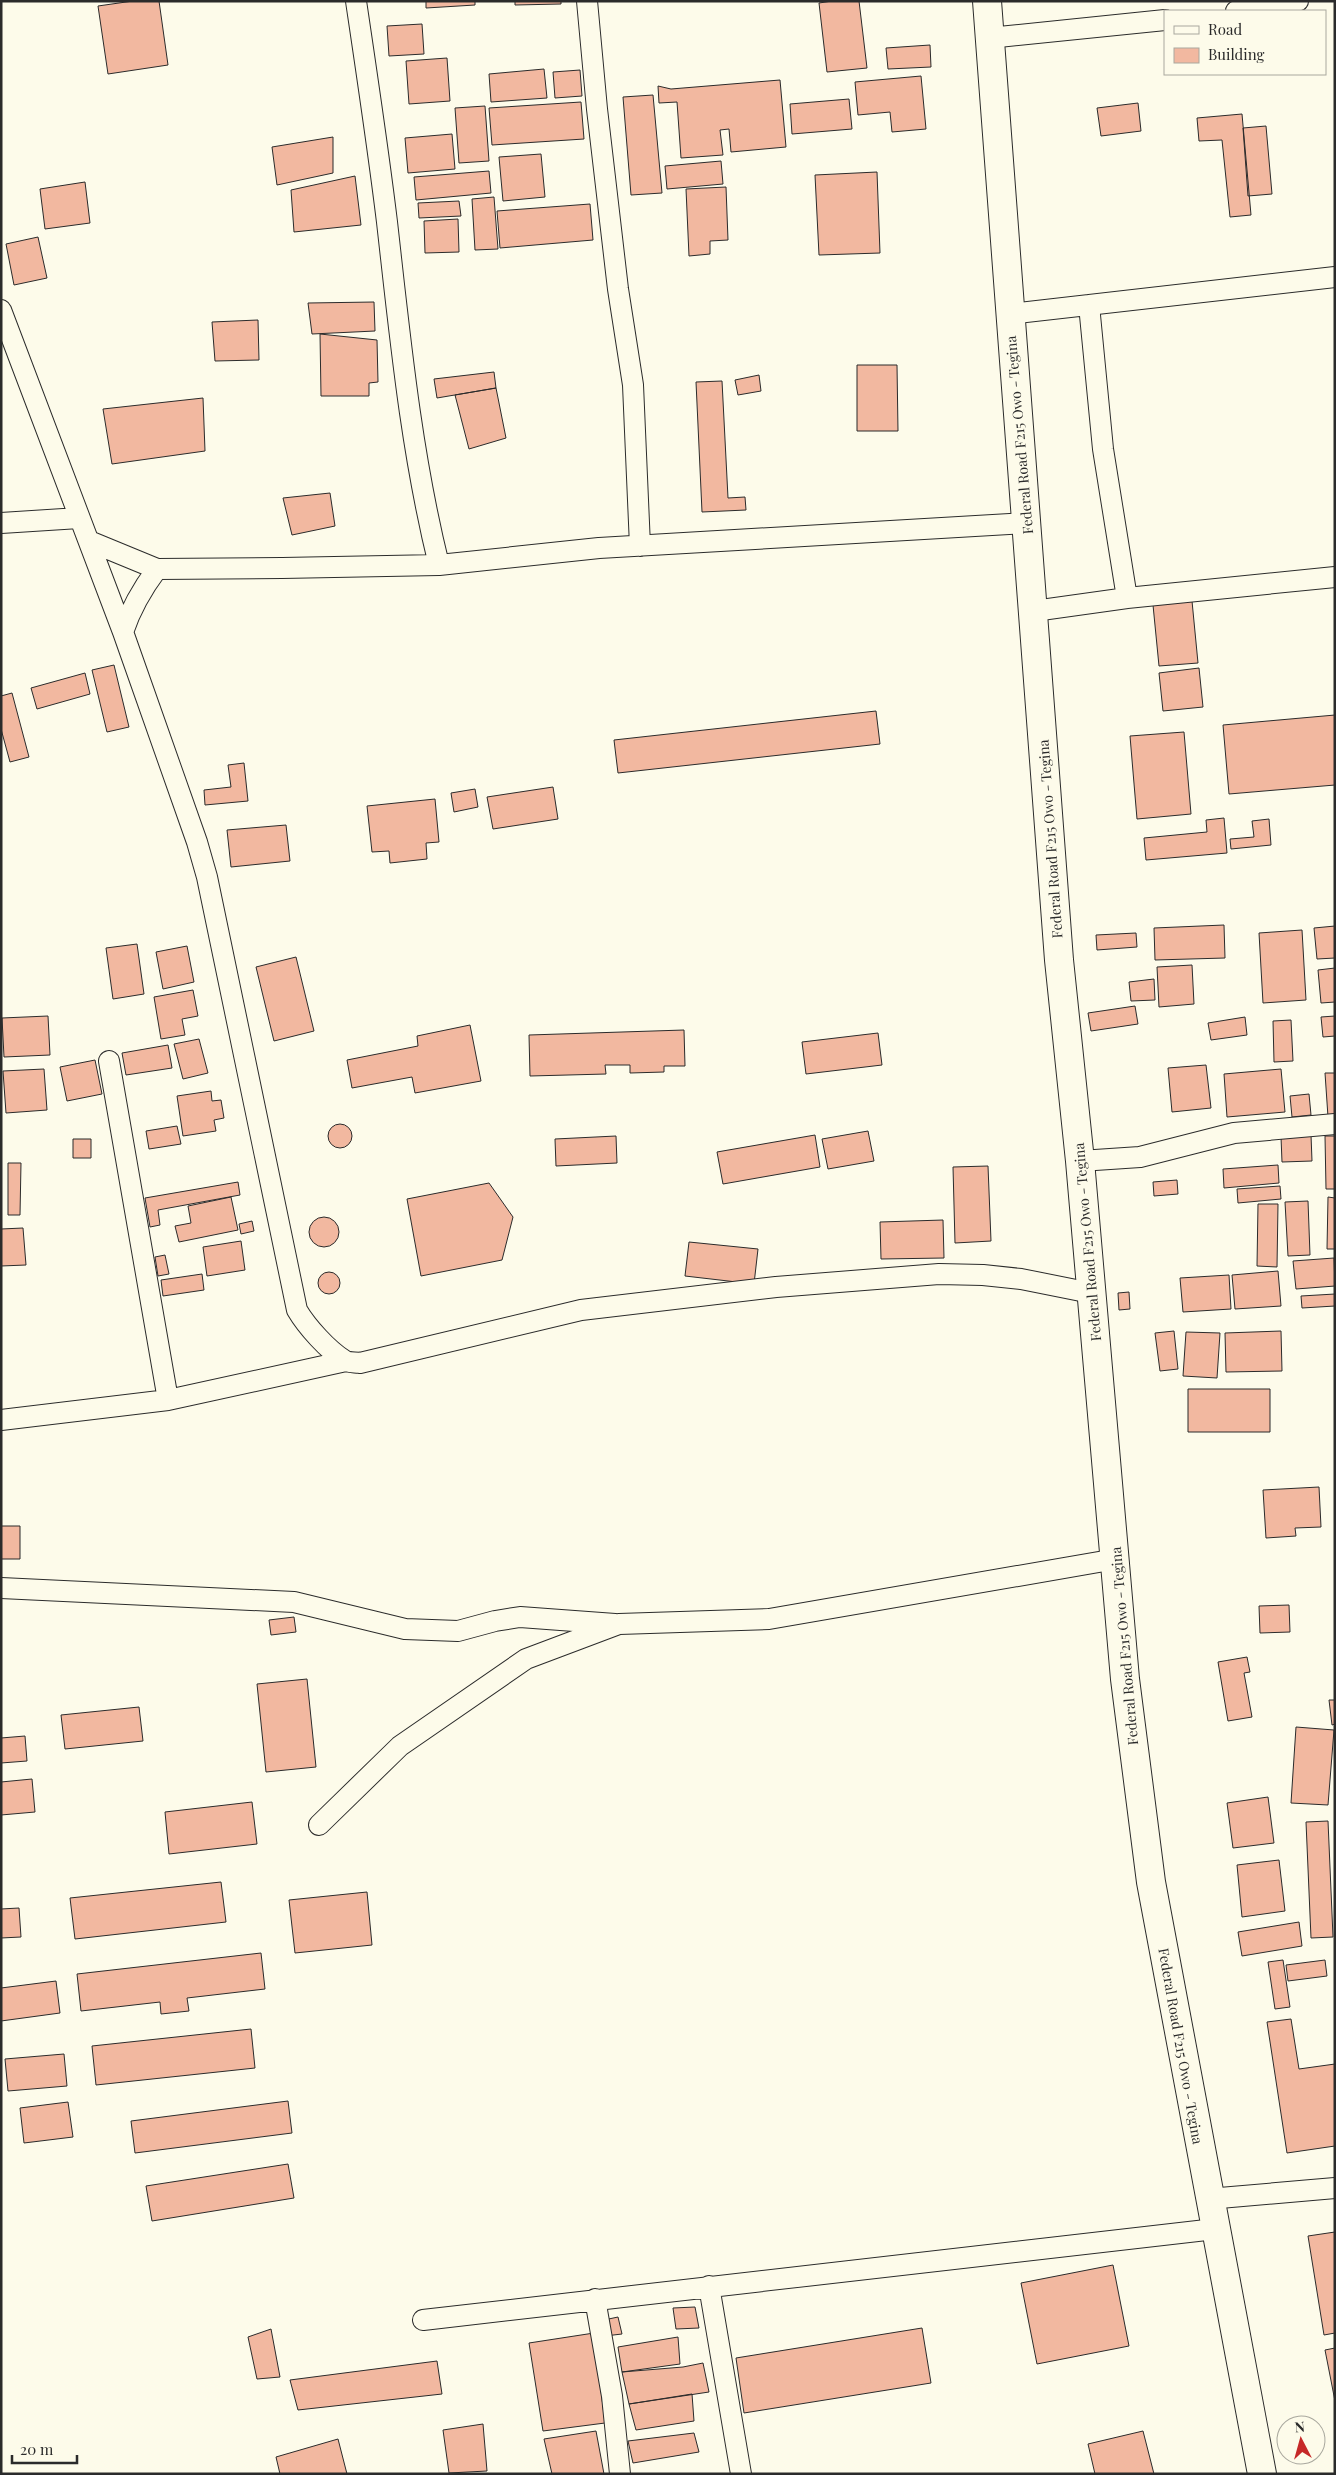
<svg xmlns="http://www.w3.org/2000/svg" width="1336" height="2475" font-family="'Playfair Display',serif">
<rect width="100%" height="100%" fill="#fdfbea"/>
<!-- building -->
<path fill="#f2b8a0" stroke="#2b2b2b" d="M 133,1 L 159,1 L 168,65 L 108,74 L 98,6 Z
M 426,1 L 475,1 L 475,5 L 426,8 Z
M 515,1 L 561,1 L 561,4 L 515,5 Z
M 832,1 L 859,1 L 867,68 L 827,72 L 819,3 Z
M 422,24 L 424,54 L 389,56 L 387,26 Z
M 930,45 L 931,67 L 888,69 L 886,48 Z
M 447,58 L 450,101 L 409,104 L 406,61 Z
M 544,69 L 547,98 L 491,102 L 489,74 Z
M 580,70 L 582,96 L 555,98 L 553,72 Z
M 921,76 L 926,129 L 892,132 L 890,112 L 858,115 L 855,82 Z
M 780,80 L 786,147 L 731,152 L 729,129 L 720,130 L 723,155 L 681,158 L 677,102 L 659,103 L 658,86 L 671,89 Z
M 653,95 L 662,193 L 631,195 L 623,97 Z
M 849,99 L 852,129 L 792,134 L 790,104 Z
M 581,102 L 584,139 L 492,145 L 489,108 Z
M 1138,103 L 1141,131 L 1101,136 L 1097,108 Z
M 485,106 L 489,161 L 459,163 L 455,108 Z
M 1242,114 L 1251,215 L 1230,217 L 1222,140 L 1199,141 L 1197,118 Z
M 1266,126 L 1272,194 L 1248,196 L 1243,128 Z
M 452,134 L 455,169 L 408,173 L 405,138 Z
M 333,137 L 333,173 L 277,185 L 272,147 Z
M 541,154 L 545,197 L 503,201 L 499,157 Z
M 721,161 L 723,184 L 667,189 L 665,166 Z
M 489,171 L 491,193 L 416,200 L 414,177 Z
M 877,172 L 880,253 L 819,255 L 815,175 Z
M 355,176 L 361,225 L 294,232 L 291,190 Z
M 85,182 L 90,223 L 45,229 L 40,189 Z
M 726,187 L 728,240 L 710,241 L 710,254 L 689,256 L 686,189 Z
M 494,197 L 498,249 L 475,250 L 472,199 Z
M 459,201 L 461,216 L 419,218 L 418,203 Z
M 590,204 L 593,240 L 500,248 L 497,211 Z
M 458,219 L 459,252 L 425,253 L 424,221 Z
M 38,237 L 47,278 L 14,285 L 6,244 Z
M 374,302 L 375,331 L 312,334 L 308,303 Z
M 258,320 L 259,360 L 215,361 L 212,322 Z
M 320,334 L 377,340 L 378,382 L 369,383 L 369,396 L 321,396 Z
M 857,365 L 897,365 L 898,431 L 857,431 Z
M 494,372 L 496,388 L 437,398 L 434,379 Z
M 759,375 L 761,391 L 738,395 L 735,380 Z
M 722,381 L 728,498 L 745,497 L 746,510 L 702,512 L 696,382 Z
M 496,388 L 506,438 L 469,449 L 455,395 Z
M 203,398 L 205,451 L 112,464 L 103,409 Z
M 330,493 L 335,526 L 292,535 L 283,498 Z
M 1192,601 L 1198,663 L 1159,666 L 1153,605 Z
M 114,665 L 129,727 L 107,732 L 92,670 Z
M 1199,668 L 1203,707 L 1163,711 L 1159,673 Z
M 85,673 L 90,694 L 37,709 L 31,688 Z
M 12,693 L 29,757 L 10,762 L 1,729 L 1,696 Z
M 876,711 L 880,744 L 618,773 L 614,740 Z
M 1335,715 L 1335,785 L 1229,794 L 1223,725 Z
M 1184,732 L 1191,814 L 1137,819 L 1130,736 Z
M 244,763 L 248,801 L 205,805 L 204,790 L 231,787 L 228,765 Z
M 553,787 L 558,819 L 493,829 L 487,797 Z
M 475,789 L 478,807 L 454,812 L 451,793 Z
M 435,799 L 439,842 L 426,843 L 427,859 L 390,863 L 389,851 L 372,852 L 367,806 Z
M 1224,818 L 1227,853 L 1146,860 L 1144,838 L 1207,832 L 1206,820 Z
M 1269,819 L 1271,845 L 1231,849 L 1230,839 L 1254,837 L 1252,821 Z
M 286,825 L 290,861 L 231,867 L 227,830 Z
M 1224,925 L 1225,958 L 1155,960 L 1154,928 Z
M 1335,926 L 1335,958 L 1317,959 L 1314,928 Z
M 1302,930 L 1306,1000 L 1263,1003 L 1259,933 Z
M 1136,933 L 1137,947 L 1097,950 L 1096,935 Z
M 137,944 L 144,994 L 113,999 L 106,948 Z
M 187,946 L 194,982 L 163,989 L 156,952 Z
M 296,957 L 314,1031 L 274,1041 L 256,967 Z
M 1192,965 L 1194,1004 L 1159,1007 L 1157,967 Z
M 1335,968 L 1335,1002 L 1321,1003 L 1318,970 Z
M 1154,979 L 1155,1000 L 1131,1001 L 1129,982 Z
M 193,990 L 198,1016 L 182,1019 L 185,1035 L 161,1039 L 154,997 Z
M 1135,1006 L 1138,1024 L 1091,1031 L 1088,1013 Z
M 48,1016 L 50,1055 L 4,1057 L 2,1018 Z
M 1335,1016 L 1335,1036 L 1323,1037 L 1321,1017 Z
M 1245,1017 L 1247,1035 L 1211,1040 L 1208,1023 Z
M 1291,1020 L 1293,1061 L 1274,1062 L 1273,1021 Z
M 470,1025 L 481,1081 L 415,1093 L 412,1077 L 352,1088 L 347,1060 L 418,1046 L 417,1036 Z
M 684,1030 L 685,1066 L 664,1066 L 664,1072 L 630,1073 L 630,1065 L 605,1065 L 606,1074 L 530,1076 L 529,1035 Z
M 878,1033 L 882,1065 L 806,1074 L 802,1042 Z
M 199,1039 L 208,1073 L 183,1079 L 174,1044 Z
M 168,1045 L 172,1068 L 126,1075 L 122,1053 Z
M 95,1060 L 102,1094 L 67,1101 L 60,1067 Z
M 1206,1065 L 1211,1108 L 1172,1112 L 1168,1068 Z
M 44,1069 L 47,1110 L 6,1113 L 3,1071 Z
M 1281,1069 L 1285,1112 L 1227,1117 L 1224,1074 Z
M 1325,1073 L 1335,1073 L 1335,1116 L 1328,1117 Z
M 211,1091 L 212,1101 L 221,1100 L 224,1118 L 214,1120 L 216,1131 L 183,1136 L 177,1096 Z
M 1309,1094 L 1311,1115 L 1292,1117 L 1290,1096 Z
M328 1136a12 12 0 1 1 24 0a12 12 0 1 1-24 0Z
M 177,1126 L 181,1144 L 149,1149 L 146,1131 Z
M 868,1131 L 874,1161 L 828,1169 L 822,1139 Z
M 815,1135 L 820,1167 L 723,1184 L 717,1152 Z
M 1311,1135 L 1312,1161 L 1282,1162 L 1281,1137 Z
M 616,1136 L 617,1163 L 556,1166 L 555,1139 Z
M 1325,1136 L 1335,1136 L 1335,1189 L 1326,1189 Z
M 73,1139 L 91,1139 L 91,1158 L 73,1158 Z
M 8,1163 L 21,1163 L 20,1215 L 8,1215 Z
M 1278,1165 L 1279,1183 L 1224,1188 L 1223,1169 Z
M 988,1166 L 991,1241 L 955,1243 L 953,1167 Z
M 1177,1180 L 1178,1194 L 1154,1196 L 1153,1182 Z
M 238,1182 L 240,1195 L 158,1210 L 160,1225 L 150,1227 L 145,1198 Z
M 489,1183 L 513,1217 L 502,1260 L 421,1276 L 407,1199 Z
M 1280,1186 L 1281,1199 L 1238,1203 L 1237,1189 Z
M 231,1197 L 238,1230 L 179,1242 L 175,1226 L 191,1223 L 188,1206 Z
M 1328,1197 L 1335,1198 L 1335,1249 L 1327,1249 Z
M 1308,1201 L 1310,1255 L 1288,1256 L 1285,1202 Z
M 1258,1204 L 1278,1204 L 1277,1267 L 1257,1266 Z
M309 1232a15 15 0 1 1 30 0a15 15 0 1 1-30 0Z
M 943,1220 L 944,1258 L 881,1259 L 880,1222 Z
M 252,1221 L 254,1231 L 241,1234 L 239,1224 Z
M 23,1228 L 26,1265 L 1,1266 L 1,1229 Z
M 241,1241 L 245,1270 L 207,1276 L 203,1247 Z
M 689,1242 L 758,1249 L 754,1284 L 685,1276 Z
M 165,1255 L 169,1274 L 158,1276 L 155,1257 Z
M 1334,1258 L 1335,1286 L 1296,1289 L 1293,1261 Z
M 1278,1271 L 1281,1306 L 1235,1309 L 1232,1275 Z
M318 1283a11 11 0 1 1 22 0a11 11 0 1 1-22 0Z
M 202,1274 L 204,1290 L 163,1296 L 161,1280 Z
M 1229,1275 L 1231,1309 L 1183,1312 L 1180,1278 Z
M 1129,1292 L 1130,1309 L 1119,1310 L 1118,1293 Z
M 1335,1294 L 1335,1306 L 1302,1308 L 1301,1296 Z
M 1174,1331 L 1178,1369 L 1160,1371 L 1155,1333 Z
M 1281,1331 L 1282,1371 L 1226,1372 L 1225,1333 Z
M 1186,1332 L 1220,1333 L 1217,1378 L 1183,1376 Z
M 1188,1389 L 1270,1389 L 1270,1432 L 1188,1432 Z
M 1319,1487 L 1321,1527 L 1295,1528 L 1296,1536 L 1266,1538 L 1263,1490 Z
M 1,1526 L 20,1526 L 20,1559 L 1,1559 Z
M 1289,1605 L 1290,1632 L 1260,1633 L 1259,1606 Z
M 294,1617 L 296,1632 L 271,1635 L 269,1620 Z
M 1247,1657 L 1250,1672 L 1244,1673 L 1252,1717 L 1228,1721 L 1218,1662 Z
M 307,1679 L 316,1767 L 266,1772 L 257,1684 Z
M 1329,1700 L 1335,1700 L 1335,1724 L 1332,1725 Z
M 139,1707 L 143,1741 L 65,1749 L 61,1715 Z
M 1296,1727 L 1334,1730 L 1328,1805 L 1291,1803 Z
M 25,1736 L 27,1761 L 1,1763 L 1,1738 Z
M 32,1779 L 35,1812 L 1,1815 L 1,1782 Z
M 1268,1797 L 1274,1843 L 1233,1848 L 1227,1803 Z
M 252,1802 L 257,1844 L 169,1854 L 165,1812 Z
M 1328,1821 L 1333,1937 L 1311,1938 L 1306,1822 Z
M 1279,1860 L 1285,1911 L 1242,1917 L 1237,1865 Z
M 221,1882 L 226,1922 L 75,1939 L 70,1898 Z
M 367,1892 L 372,1945 L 295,1953 L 289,1900 Z
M 19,1908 L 21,1937 L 1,1938 L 1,1909 Z
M 1299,1922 L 1302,1946 L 1242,1956 L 1238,1932 Z
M 261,1953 L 265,1989 L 187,1998 L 189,2011 L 161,2014 L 160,2002 L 81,2011 L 77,1974 Z
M 1283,1960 L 1290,2007 L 1275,2009 L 1268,1962 Z
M 1325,1960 L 1327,1976 L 1288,1981 L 1286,1965 Z
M 56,1981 L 60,2013 L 1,2021 L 1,1988 Z
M 1291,2019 L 1299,2069 L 1335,2064 L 1335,2146 L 1287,2153 L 1267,2022 Z
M 251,2029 L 255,2068 L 96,2085 L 92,2046 Z
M 64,2054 L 67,2086 L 8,2091 L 5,2059 Z
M 288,2101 L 292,2133 L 135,2153 L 131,2121 Z
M 68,2102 L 73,2137 L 24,2143 L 20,2108 Z
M 288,2164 L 294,2198 L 152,2221 L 146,2186 Z
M 1335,2232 L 1335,2333 L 1324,2335 L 1308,2236 Z
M 1113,2265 L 1129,2346 L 1037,2364 L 1021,2283 Z
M 695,2307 L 699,2328 L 676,2329 L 673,2308 Z
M 618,2317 L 622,2334 L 605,2336 L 604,2320 Z
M 922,2328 L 931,2383 L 744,2413 L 736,2358 Z
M 271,2329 L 280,2377 L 257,2379 L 248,2337 Z
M 594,2333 L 605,2423 L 543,2431 L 529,2343 Z
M 678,2337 L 680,2364 L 622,2372 L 618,2347 Z
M 1335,2348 L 1335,2401 L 1325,2350 Z
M 437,2361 L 442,2394 L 298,2410 L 290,2380 Z
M 703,2363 L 709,2392 L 629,2404 L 622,2372 L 683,2367 Z
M 692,2394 L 694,2421 L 636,2430 L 629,2404 Z
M 483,2424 L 487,2471 L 449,2473 L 443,2430 Z
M 596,2431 L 604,2474 L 552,2474 L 544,2439 Z
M 1143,2431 L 1154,2474 L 1095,2474 L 1088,2444 Z
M 694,2433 L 699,2452 L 633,2463 L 628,2441 Z
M 338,2439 L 347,2474 L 280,2474 L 276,2457 Z"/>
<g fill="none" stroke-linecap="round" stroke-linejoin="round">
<!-- minor casing -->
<g stroke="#2b2b2b" stroke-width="22">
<path id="minor" d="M 356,1 C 367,75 378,148 387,222 C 400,337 411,452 439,565
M 587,1 L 597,109 L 618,289 L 633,385 L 640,546
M 1236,11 L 1298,1
M 989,38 L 1165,20
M 1089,305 L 1103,449 L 1127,598
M 1,310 L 123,632 L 197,842 L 207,877 L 297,1310 C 307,1327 328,1350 344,1360 C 348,1363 355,1362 360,1363 L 581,1310 L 776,1287 L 939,1274 L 983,1275 L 1021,1279 L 1091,1293
M 1009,314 L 1335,277
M 1,523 L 79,518
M 89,541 L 157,569 L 282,568 L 439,565 L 599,548 L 1027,523
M 1034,611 L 1127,598 L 1335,577
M 123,632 C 131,608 142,589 157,569
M 109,1061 L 168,1400
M 1080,1161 L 1140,1157 L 1234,1133 L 1335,1124
M 1,1420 L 168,1400 L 346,1361
M 1,1588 L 294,1602 L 405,1629 L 458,1631 L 495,1621 L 520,1617 L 615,1624
M 319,1825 L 400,1746 L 526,1659 L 619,1624 L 769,1619 L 1116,1559
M 1208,2199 L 1335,2188
M 709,2286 L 741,2474
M 595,2299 L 612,2396 L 620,2474
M 423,2320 L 1215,2229"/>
</g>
<!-- primary casing -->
<g stroke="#2b2b2b" stroke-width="30">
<path id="primary" d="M 987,1 L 1059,960 L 1080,1161 L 1125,1679 L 1151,1882 L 1262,2474"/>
</g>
<!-- minor -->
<use href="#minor" stroke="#fdfbea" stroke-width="20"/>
<!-- primary -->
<use href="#primary" stroke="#fdfbea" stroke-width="28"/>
</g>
<g text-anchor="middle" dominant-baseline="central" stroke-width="4" stroke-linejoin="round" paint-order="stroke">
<!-- street labels -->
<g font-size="14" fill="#2b2b2b" stroke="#fdfbea">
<text transform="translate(1019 435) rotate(-95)">Federal Road F215 Owo - Tegina</text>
<text transform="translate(1050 839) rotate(-94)">Federal Road F215 Owo - Tegina</text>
<text transform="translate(1087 1242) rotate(-95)">Federal Road F215 Owo - Tegina</text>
<text transform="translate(1124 1646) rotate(-95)">Federal Road F215 Owo - Tegina</text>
<text transform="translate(1181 2046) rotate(80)">Federal Road F215 Owo - Tegina</text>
</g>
</g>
<!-- border -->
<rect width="1336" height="2475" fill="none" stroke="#2b2b2b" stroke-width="5"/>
<!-- legend -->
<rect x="1164" y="10" width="162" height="65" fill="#fdfbea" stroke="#a9a89e"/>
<rect x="1174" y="26" width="25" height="8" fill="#fdfbea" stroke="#a9a89e"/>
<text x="1208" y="35" font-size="15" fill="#2b2b2b">Road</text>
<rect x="1174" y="48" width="25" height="15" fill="#f2b8a0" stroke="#a9a89e"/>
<text x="1208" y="60" font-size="15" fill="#2b2b2b">Building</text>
<!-- north arrow -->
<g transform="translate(1301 2440) rotate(354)"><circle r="24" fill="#fdfbea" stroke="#a9a89e"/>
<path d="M0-4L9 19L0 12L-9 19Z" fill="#c62828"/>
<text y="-8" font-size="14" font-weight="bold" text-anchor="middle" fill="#2b2b2b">N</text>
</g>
<!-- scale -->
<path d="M12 2455v8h65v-8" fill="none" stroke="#2b2b2b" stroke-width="2.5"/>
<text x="20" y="2455" font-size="15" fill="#2b2b2b" stroke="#fdfbea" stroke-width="4" paint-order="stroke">20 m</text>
</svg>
